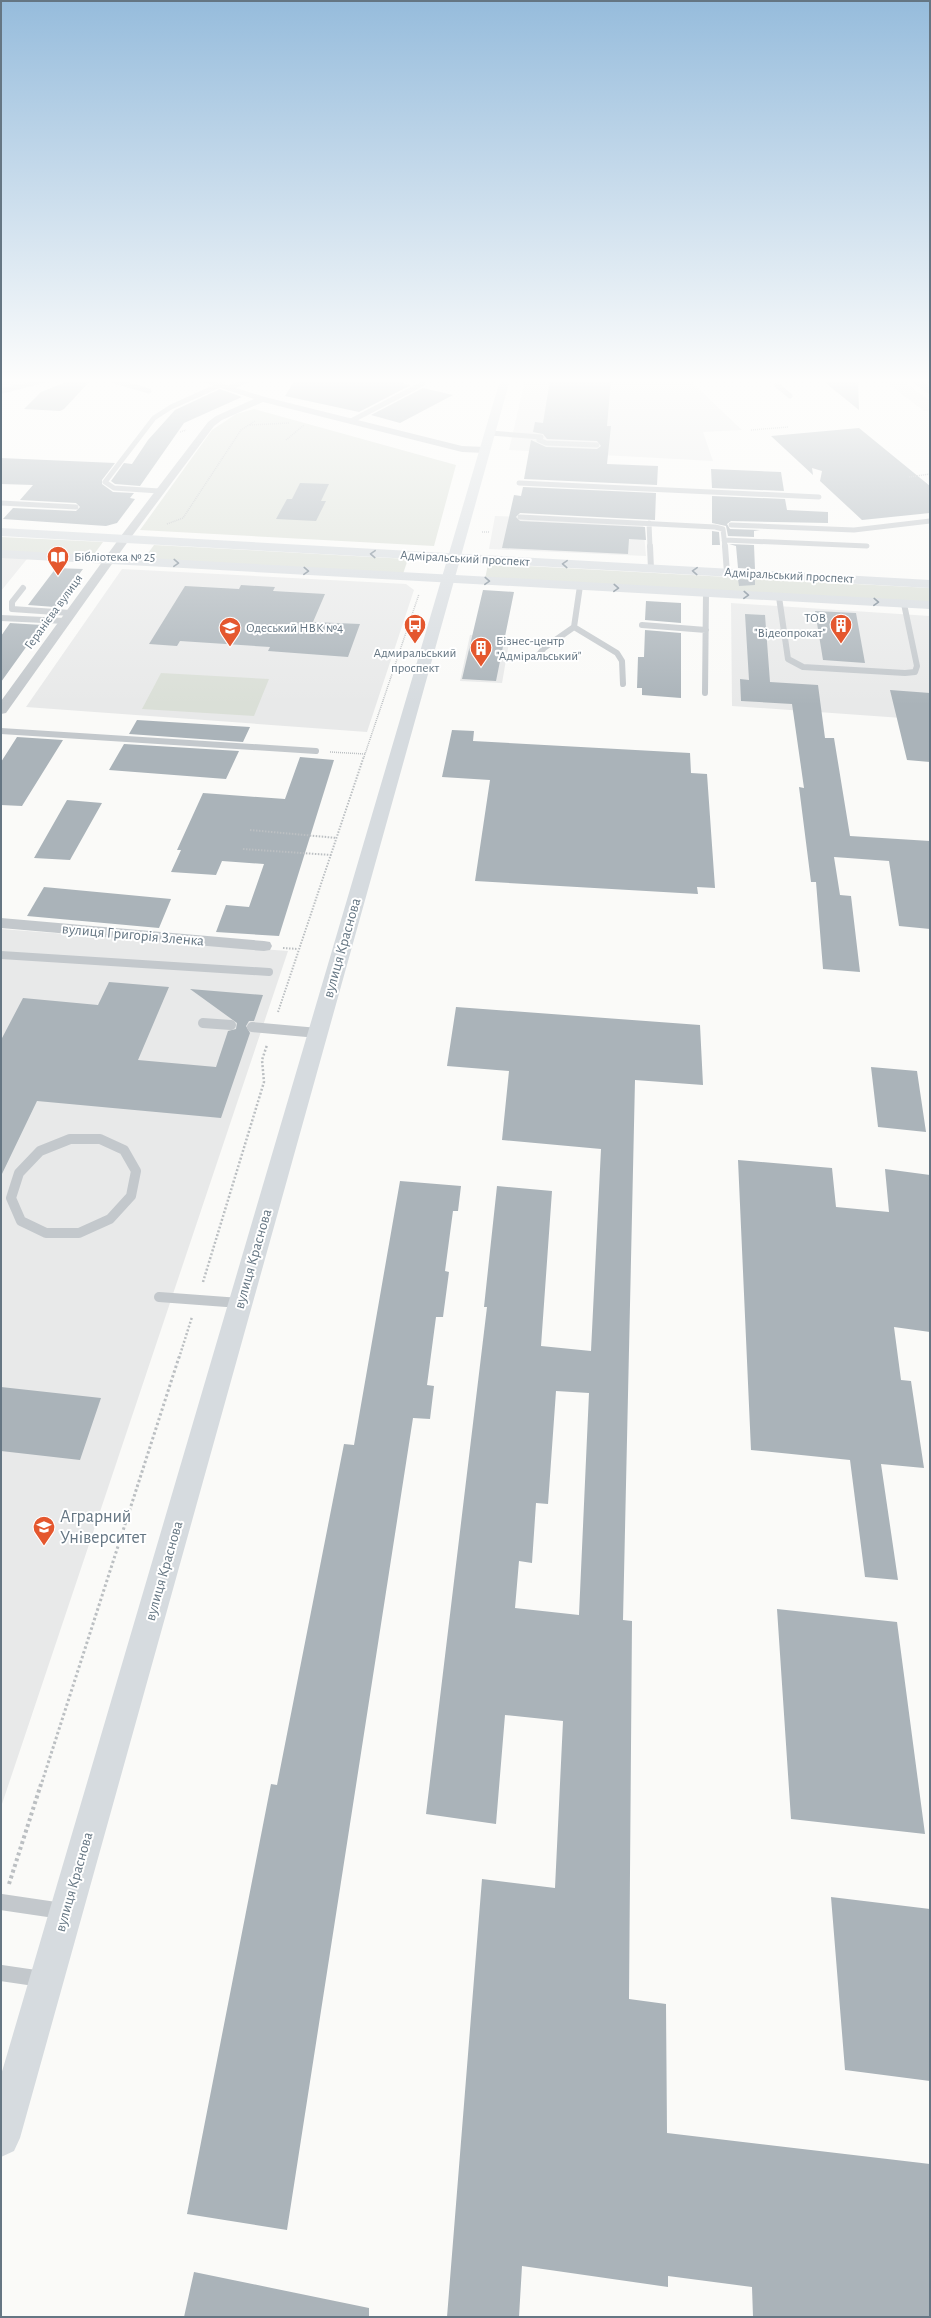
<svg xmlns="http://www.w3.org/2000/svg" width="931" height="2318" font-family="'Alegreya Sans',sans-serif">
<rect width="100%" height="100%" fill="#fafaf8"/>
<!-- built -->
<path fill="#e8e9e9" d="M 1,380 L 37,380 L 1,388 Z
M 525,380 L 689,380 L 742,430 L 703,432 L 713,461 L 509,450 Z
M 883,380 L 902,380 L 930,401 L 930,410 L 924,411 Z
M 495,516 L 643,522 L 646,556 L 489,549 Z
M 1,553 L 31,554 L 1,591 Z
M 122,569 L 406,584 L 414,590 L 367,732 L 26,707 Z
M 731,603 L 930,616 L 930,720 L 732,706 Z
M 470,635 L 510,637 L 502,683 L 460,681 Z
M 1,929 L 288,951 L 1,1807 Z"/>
<!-- green -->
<path fill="#dadfd7" d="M 254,409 L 456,465 L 434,546 L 140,530 L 212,430 L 236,414 Z
M 1,537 L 103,542 L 92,557 L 1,552 Z
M 154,545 L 408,559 L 403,574 L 143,560 Z
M 488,564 L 930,588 L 930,603 L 485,579 Z
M 161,673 L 269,679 L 254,716 L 142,709 Z"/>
<!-- building -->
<path fill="#aab3b9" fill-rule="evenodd" d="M 71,380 L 91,380 L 64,409 L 60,411 L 24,409 L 41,392 Z
M 295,380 L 391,380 L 411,385 L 359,412 L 285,396 Z
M 550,380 L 611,380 L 607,426 L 611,426 L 607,464 L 658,466 L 657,485 L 524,479 L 531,440 L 546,447 L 597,449 L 601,446 L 597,441 L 547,439 L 543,434 L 533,432 L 535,422 L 543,423 Z
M 822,380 L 858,380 L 859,410 Z
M 423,388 L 453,395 L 400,423 L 371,415 Z
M 220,389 L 242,397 L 184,423 L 140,486 L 115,484 L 111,481 L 124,463 L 132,464 L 148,440 L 175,410 Z
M 859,428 L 930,486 L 930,513 L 862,520 L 820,481 L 822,471 L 812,468 L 813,475 L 771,436 Z
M 1,458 L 115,463 L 102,480 L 102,484 L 113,492 L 134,493 L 130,498 L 135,499 L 117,523 L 106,526 L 3,519 L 13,508 L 76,511 L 80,507 L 76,503 L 20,500 L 33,485 L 1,484 Z
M 711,469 L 781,472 L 784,491 L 712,488 Z
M 300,483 L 329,484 L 321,501 L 326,501 L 316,521 L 276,519 L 287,499 L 292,499 Z
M 523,487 L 656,493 L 655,520 L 520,513 L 516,517 L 520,521 L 645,527 L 646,540 L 629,539 L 628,554 L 502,548 L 514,495 L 521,496 Z
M 712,496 L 785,499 L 787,510 L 828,512 L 828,523 L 731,521 L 727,524 L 730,529 L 760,530 L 754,531 L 754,537 L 728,536 L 726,526 L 712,523 Z
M 712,531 L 719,532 L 720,545 L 712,545 Z
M 729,544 L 754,545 L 755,569 L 738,568 L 736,546 Z
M 56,568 L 83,569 L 55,607 L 28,605 Z
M 738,579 L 755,580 L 755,585 L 739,586 Z
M 241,585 L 275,587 L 273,591 L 325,594 L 313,622 L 360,624 L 348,657 L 268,651 L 270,647 L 180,641 L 177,646 L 149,644 L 185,586 L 239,589 Z
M 483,590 L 514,592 L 496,681 L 462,679 Z
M 646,601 L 681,603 L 681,623 L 645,620 Z
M 815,611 L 856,613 L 865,663 L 823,660 Z
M 745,614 L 765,615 L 770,682 L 818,685 L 825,738 L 834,738 L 850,836 L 930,841 L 930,929 L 899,926 L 889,861 L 834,857 L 840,895 L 851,896 L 860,972 L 823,969 L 816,882 L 811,882 L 799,787 L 804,788 L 792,704 L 741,701 L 740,679 L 749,680 Z
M 10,623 L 42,625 L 1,682 L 1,636 Z
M 645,630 L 681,633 L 681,698 L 642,695 L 642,688 L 637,688 L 638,657 L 644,657 Z
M 890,690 L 930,693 L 930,762 L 907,760 Z
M 137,720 L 250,727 L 243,742 L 129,734 Z
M 452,730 L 474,731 L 473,741 L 690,753 L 691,773 L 707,774 L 715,888 L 697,887 L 698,894 L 475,881 L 490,780 L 442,777 Z
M 17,737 L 63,740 L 22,806 L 1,805 L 1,762 Z
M 124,744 L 239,751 L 226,779 L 109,770 Z
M 300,757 L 334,760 L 279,936 L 216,932 L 226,905 L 249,907 L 264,864 L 222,861 L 216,875 L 171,872 L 181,850 L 177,850 L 203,793 L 285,799 Z
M 67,800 L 102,803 L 70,860 L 34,858 Z
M 44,887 L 171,899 L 159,928 L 27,916 Z
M 109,982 L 169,987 L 138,1060 L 216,1067 L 228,1031 L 236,1029 L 237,1023 L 190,989 L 263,995 L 254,1021 L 249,1021 L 246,1026 L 250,1033 L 221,1118 L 37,1101 L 1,1176 L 1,1040 L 23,998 L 98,1005 Z
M 456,1007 L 700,1025 L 703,1085 L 635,1080 L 623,1620 L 632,1621 L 629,1999 L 666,2004 L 667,2133 L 930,2164 L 930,2317 L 753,2317 L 752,2287 L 668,2276 L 668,2287 L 522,2266 L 519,2317 L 447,2317 L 482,1879 L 555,1888 L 563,1721 L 505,1715 L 496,1824 L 426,1814 L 487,1307 L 484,1307 L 497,1186 L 552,1191 L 541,1346 L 591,1351 L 601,1149 L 502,1140 L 509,1071 L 447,1066 ZM 556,1391 L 589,1393 L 579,1615 L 515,1608 L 519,1561 L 532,1563 L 536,1503 L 548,1504 Z
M 871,1067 L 917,1071 L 926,1132 L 878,1127 Z
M 738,1160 L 832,1168 L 836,1207 L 889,1212 L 885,1169 L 930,1175 L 930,1332 L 894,1327 L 901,1380 L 911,1381 L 924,1468 L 881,1464 L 898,1580 L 865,1577 L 850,1460 L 751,1450 Z
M 400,1181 L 461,1186 L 458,1211 L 453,1211 L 445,1271 L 449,1272 L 443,1317 L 436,1317 L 427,1385 L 434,1386 L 430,1419 L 413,1418 L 287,2230 L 187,2214 L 271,1784 L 277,1785 L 344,1444 L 354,1445 Z
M 1,1387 L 101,1398 L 80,1460 L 1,1451 Z
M 777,1609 L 897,1622 L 925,1834 L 791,1819 Z
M 831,1897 L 930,1909 L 930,2081 L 845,2070 Z
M 194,2272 L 369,2308 L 369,2317 L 184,2317 Z"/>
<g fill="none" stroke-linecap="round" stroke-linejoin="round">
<!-- path-far4 -->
<path stroke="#bbbfc2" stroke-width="1.5" stroke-dasharray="1 1" stroke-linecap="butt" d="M 250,425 L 289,423
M 751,430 L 788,427
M 180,432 L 186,430
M 286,440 L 304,425
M 909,477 L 930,474
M 167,524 L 183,518 L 241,430 L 255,421
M 482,532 L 489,532
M 330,752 L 365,754
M 364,757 L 419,594"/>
<!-- path-far3 -->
<path stroke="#bbbfc2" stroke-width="2" stroke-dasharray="1.5 1.5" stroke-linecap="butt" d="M 250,830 L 337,838
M 243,849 L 331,855
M 283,948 L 298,949
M 278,1012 L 364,756"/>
<!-- path-far2 -->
<path stroke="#bbbfc2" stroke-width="2.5" stroke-dasharray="2 2" stroke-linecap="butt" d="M 203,1282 L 264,1082 L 262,1060 L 267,1045
M 179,1358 L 192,1317"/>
<!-- path-far1 -->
<path stroke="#bbbfc2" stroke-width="3" stroke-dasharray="2.5 2.5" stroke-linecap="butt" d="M 42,1782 L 179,1357"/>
<!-- path -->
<path stroke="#bbbfc2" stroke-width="4" stroke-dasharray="3 3" stroke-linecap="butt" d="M 9,1884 L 42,1781"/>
<!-- lane-far4 -->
<path stroke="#c3c8cc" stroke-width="5" d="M 111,380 L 149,391
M 777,385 L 790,396
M 229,388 L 248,380
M 351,421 L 422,384 L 423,380
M 490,433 L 541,437 L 539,440 L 546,443 L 597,445
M 519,483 L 819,497
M 159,491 L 114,488 L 105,482 L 154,418 L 171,407 L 220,385
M 1,503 L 76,507
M 520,517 L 715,527 L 723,529 L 725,547
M 649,523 L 650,547
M 731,525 L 854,530 L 930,521
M 724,540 L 867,546"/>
<!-- lane-far3 -->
<path stroke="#c3c8cc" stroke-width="6" d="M 650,546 L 651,569
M 725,546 L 727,573
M 580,586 L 574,627 L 617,653 L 622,661 L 623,684
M 23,588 L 12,602 L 12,609 L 70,613
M 779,597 L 788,659 L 803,667 L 905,673 L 915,672 L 917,666 L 904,604
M 1,618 L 65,621
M 642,625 L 706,630
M 537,657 L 544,648 L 574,627
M 705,693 L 706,593
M 1,731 L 316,751"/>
<!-- lane-far2 -->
<path stroke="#c3c8cc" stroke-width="8" d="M 1,955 L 269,972"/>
<!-- lane-far1 -->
<path stroke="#c3c8cc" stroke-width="10" d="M 203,1023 L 231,1025
M 252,1027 L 318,1033
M 70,1139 L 100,1139 L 124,1150 L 136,1171 L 131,1196 L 110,1219 L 79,1233 L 46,1233 L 21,1221 L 11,1198 L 19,1173 L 40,1151 Z
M 159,1297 L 240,1303"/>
<!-- lane -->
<path stroke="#c3c8cc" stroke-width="16" d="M 1,1902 L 62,1911
M 1,1973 L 42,1979"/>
<!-- street -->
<path fill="#c3c8cc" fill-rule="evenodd" d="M 39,380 L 55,380 L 1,394 L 1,388 Z
M 197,380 L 210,380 L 265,397 L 462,446 L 485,447 L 490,450 L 485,453 L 462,452 L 263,402 L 222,420 L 214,426 L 129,540 L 6,713 L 1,714 L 1,701 L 121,536 L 208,422 L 216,416 L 254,399 Z
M 1,918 L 264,941 L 270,942 L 272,946 L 270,950 L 264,951 L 1,928 Z"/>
<!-- secondary -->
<path fill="#d6dbdf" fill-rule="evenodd" d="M 1,528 L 930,580 L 930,588 L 1,536 Z
M 1,550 L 930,601 L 930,609 L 1,558 Z"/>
<!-- primary -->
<path fill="#d6dbdf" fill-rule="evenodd" d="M 500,380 L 510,380 L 20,2138 L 14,2151 L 1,2157 L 1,2075 Z
M 910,380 L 921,380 L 930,387 L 930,395 Z"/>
<!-- tram -->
<path stroke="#a2aab0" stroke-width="1" d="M 925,380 L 930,384"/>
</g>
<!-- one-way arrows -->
<defs><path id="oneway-chevron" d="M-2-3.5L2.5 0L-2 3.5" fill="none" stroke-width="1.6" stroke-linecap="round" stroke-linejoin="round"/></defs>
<g stroke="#768591">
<use href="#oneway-chevron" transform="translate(373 554) rotate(-177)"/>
<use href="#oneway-chevron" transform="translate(176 563) rotate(3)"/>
<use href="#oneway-chevron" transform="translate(565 564) rotate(-177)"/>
<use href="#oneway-chevron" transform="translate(306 571) rotate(3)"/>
<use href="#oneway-chevron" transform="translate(695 571) rotate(-177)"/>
<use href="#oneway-chevron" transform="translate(487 581) rotate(3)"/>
<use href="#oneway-chevron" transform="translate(616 588) rotate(3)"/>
<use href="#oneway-chevron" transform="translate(746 595) rotate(3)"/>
<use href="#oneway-chevron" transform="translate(876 602) rotate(3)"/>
</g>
<!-- sky -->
<linearGradient id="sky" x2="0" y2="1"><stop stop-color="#96bcdc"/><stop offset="0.54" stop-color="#fdfdfc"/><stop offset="1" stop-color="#fdfdfc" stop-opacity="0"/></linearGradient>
<rect width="931" height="705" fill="url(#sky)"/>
<!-- icons -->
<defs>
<g id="library-pin" transform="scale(1.15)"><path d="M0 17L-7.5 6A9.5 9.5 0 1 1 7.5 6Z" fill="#e4572e" stroke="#fff"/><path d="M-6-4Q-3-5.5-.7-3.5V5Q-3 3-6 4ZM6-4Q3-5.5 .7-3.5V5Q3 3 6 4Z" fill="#fff"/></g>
<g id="bus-pin" transform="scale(1.15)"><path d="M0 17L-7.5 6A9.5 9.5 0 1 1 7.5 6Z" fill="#e4572e" stroke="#fff"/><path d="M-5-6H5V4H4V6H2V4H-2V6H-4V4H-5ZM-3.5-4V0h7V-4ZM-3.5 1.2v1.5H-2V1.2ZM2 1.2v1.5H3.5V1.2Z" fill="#fff"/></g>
<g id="building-pin" transform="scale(1.15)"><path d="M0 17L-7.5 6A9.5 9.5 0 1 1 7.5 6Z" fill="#e4572e" stroke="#fff"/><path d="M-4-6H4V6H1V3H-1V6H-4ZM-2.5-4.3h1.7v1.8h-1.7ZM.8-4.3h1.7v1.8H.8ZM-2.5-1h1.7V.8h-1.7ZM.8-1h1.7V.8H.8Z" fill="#fff"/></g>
<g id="school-pin" transform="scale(1.15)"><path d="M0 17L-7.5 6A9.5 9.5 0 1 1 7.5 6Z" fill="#e4572e" stroke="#fff"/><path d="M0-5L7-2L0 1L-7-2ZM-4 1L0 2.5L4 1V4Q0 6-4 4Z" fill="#fff"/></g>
<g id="university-pin" transform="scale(1.15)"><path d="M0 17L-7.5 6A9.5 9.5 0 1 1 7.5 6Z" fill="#e4572e" stroke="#fff"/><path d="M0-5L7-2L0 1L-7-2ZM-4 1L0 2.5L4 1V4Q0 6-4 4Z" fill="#fff"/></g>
</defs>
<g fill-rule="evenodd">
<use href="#library-pin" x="58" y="557"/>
<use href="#bus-pin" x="415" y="625"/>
<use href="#building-pin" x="841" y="625"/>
<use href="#school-pin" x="230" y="628"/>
<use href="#building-pin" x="481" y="648"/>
<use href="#university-pin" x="44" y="1527"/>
</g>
<g text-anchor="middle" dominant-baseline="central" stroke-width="4" stroke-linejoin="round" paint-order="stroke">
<!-- far-poi labels -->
<g font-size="13" fill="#657683" stroke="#fff" text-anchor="start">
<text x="74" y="557">Бібліотека № 25</text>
<text x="826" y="618" text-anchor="end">ТОВ<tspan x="826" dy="15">"Відеопрокат"</tspan></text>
<text x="246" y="628">Одеський НВК №4</text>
<text x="496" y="641">Бізнес-центр<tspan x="496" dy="15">"Адміральський"</tspan></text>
<text x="415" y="653" text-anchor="middle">Адмиральський<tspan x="415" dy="15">проспект</tspan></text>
</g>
<!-- far-street labels -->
<g font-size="13" fill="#657683" stroke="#fff">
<text transform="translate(465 559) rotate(3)">Адміральський проспект</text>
<text transform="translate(789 576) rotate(3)">Адміральський проспект</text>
<text transform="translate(54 612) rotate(-54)">Геранієва вулиця</text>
</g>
<!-- street labels -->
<g font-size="15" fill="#657683" stroke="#fff">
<text transform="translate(133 935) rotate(5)">вулиця Григорія Зленка</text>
<text transform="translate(342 948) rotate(-74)">вулиця Краснова</text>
<text transform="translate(253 1259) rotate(-74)">вулиця Краснова</text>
<text transform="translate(164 1571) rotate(-74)">вулиця Краснова</text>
<text transform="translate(74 1882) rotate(-74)">вулиця Краснова</text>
</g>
<!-- near-poi labels -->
<g font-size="18" fill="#657683" stroke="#fff" text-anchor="start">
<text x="60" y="1517">Аграрний<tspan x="60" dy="21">Університет</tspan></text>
</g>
</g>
<!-- border -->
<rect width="931" height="2318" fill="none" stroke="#657683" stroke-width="4"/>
</svg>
